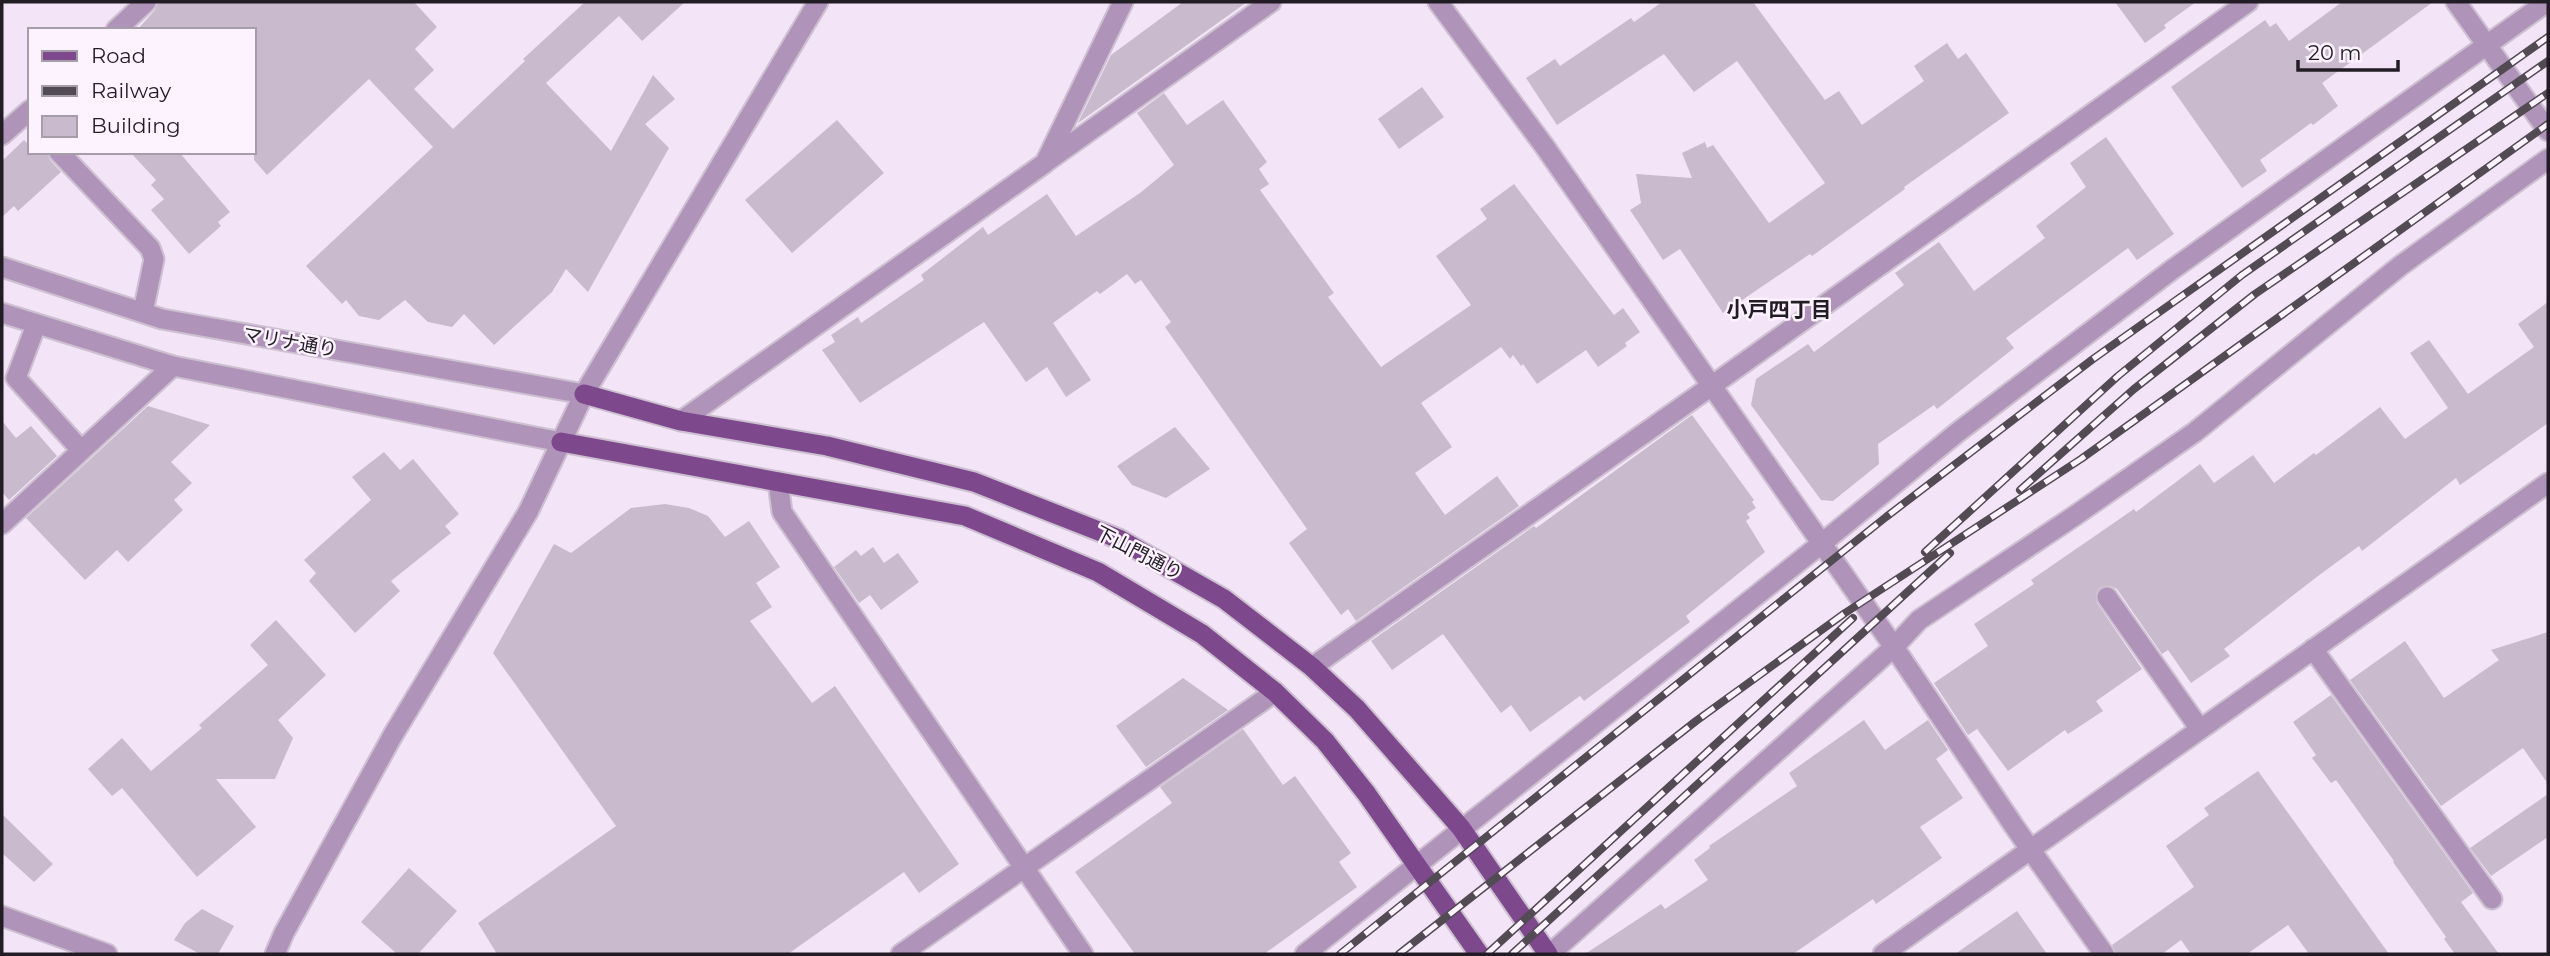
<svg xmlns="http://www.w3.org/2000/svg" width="2550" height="956" font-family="Montserrat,'Noto Sans JP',sans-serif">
<rect width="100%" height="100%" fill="#f3e4f7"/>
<!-- building -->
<path fill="#c9bbcd" d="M 158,2 L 414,2 L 437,27 L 415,49 L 434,70 L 414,89 L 453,129 L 525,61 L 523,59 L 585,2 L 685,2 L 642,41 L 619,16 L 546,83 L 611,151 L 653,75 L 675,99 L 645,124 L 669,148 L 588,292 L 566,269 L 552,292 L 494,345 L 464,314 L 452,327 L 428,322 L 405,300 L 379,320 L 359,316 L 346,300 L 342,304 L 306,266 L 433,147 L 369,79 L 267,175 L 254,160 L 254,30 L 137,30 L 155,10 Z
M 1183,2 L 1247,2 L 1078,123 L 1111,55 Z
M 1662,2 L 1753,2 L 1825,100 L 1839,91 L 1862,125 L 1924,81 L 1914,66 L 1947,43 L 1958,59 L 1966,53 L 2009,113 L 1904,187 L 1905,189 L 1812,256 L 1810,254 L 1723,313 L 1680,249 L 1663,260 L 1630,210 L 1641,203 L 1636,174 L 1692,178 L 1682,153 L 1705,142 L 1707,148 L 1713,145 L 1769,223 L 1825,183 L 1737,61 L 1694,92 L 1664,54 L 1557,125 L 1526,78 L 1555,59 L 1560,66 L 1631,18 L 1634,22 Z
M 2115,2 L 2196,2 L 2164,25 L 2166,28 L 2145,43 Z
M 2342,2 L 2433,2 L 2322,83 L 2338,106 L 2313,125 L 2311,123 L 2260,160 L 2267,171 L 2242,188 L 2171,87 L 2265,20 L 2270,27 L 2276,23 L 2289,41 Z
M 1422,87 L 1444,117 L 1399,149 L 1378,119 Z
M 1164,93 L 1187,125 L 1223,100 L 1267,162 L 1259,169 L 1269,184 L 1260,190 L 1334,293 L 1328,297 L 1381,367 L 1471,305 L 1436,256 L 1487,219 L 1480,209 L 1514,184 L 1614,315 L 1623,308 L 1640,332 L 1625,343 L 1627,346 L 1598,367 L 1586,350 L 1537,384 L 1523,364 L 1521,366 L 1513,355 L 1510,359 L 1501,347 L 1421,403 L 1452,447 L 1415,473 L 1445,515 L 1497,476 L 1519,506 L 1356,621 L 1348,609 L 1341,615 L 1289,543 L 1307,529 L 1165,327 L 1171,322 L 1141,280 L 1135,284 L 1127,274 L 1100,294 L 1097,291 L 1053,323 L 1091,380 L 1066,397 L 1047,367 L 1026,382 L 984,322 L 860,403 L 822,350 L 835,342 L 831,335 L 858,317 L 861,323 L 924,280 L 921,275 L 983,227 L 988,235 L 1047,194 L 1076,236 L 1140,193 L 1174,165 L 1137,113 Z
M 837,120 L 884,173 L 792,253 L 745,200 Z
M 2106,137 L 2174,234 L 2137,260 L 2128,248 L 2006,338 L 2014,348 L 1937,409 L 1934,405 L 1878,444 L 1879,464 L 1833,501 L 1821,500 L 1751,405 L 1756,379 L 1808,344 L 1814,352 L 1904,285 L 1895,273 L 1939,242 L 1974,291 L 2045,238 L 2036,226 L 2086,187 L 2070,163 Z
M 24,140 L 30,146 L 30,152 L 47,152 L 50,160 L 61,172 L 18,211 L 14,206 L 2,217 L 2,161 Z
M 130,152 L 179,152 L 230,212 L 218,222 L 221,226 L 189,254 L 151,210 L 164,199 L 151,185 L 156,180 Z
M 2548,302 L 2548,423 L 2460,485 L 2456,478 L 2362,551 L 2359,546 L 2318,576 L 2224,649 L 2230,656 L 2191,683 L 2168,650 L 2162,654 L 2117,589 L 2111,586 L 2101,587 L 2096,593 L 2097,603 L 2142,669 L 2096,701 L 2103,711 L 2068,734 L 2065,730 L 2008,771 L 1977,729 L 1968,735 L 1934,683 L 1988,646 L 1974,624 L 2034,584 L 2031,580 L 2134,509 L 2136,512 L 2200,464 L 2214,483 L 2253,455 L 2274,483 L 2314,453 L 2316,455 L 2380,407 L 2405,439 L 2448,408 L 2410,353 L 2429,340 L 2468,394 L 2534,347 L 2518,324 Z
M 148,406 L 210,425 L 171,462 L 192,483 L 174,500 L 183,510 L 128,562 L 117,550 L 85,580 L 26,518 Z
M 1692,415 L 1754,500 L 1752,502 L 1756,508 L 1747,514 L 1750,518 L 1746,521 L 1765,552 L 1686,616 L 1690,622 L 1584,701 L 1580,696 L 1530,732 L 1511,705 L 1501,713 L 1443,634 L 1392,670 L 1371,641 L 1534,526 L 1536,528 Z
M 2,421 L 16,438 L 31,426 L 57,456 L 9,500 L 2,492 Z
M 1175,427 L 1210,469 L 1166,498 L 1132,485 L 1117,466 Z
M 384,452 L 400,470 L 413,459 L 459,514 L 445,526 L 451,533 L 391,581 L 400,591 L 355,633 L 309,581 L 316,573 L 304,560 L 371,500 L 352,477 Z
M 665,504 L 689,508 L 708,516 L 725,537 L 749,521 L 780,567 L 756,583 L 772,607 L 750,621 L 812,703 L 835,686 L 959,864 L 919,893 L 904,872 L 788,954 L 497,954 L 478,923 L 616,826 L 493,653 L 554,544 L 571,553 L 631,508 Z
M 873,547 L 884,563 L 898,553 L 919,582 L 881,610 L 870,595 L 859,603 L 834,567 L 856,550 L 861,556 Z
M 276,620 L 326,675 L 278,720 L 293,738 L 275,779 L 216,779 L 256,827 L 197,877 L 122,788 L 112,796 L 88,769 L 122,738 L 151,771 L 202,728 L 199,725 L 268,665 L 250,645 Z
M 2548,632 L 2548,784 L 2523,748 L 2441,806 L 2350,680 L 2405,641 L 2444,698 L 2499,660 L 2491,650 Z
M 1183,678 L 1228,710 L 1146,767 L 1116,726 Z
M 2331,695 L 2473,893 L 2461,902 L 2499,954 L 2455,954 L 2444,939 L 2446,937 L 2393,862 L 2394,861 L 2336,780 L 2331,783 L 2312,758 L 2316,755 L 2293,722 Z
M 1864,720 L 1885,750 L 1928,720 L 1948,750 L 1936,759 L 1963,798 L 1920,827 L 1942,858 L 1876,904 L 1873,899 L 1793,954 L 1585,954 L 1661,904 L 1665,909 L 1708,880 L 1694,860 L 1710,848 L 1709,846 L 1797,786 L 1789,773 Z
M 1243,729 L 1283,785 L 1295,776 L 1351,853 L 1339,862 L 1357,887 L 1264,954 L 1135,954 L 1075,872 L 1172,803 L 1160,787 Z
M 2258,771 L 2389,954 L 2309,954 L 2288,925 L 2247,954 L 2191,954 L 2181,940 L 2162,954 L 2116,954 L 2112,945 L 2194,887 L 2166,846 L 2209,815 L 2204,808 Z
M 2548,794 L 2548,837 L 2491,876 L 2470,848 Z
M 2,814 L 53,864 L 34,882 L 2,853 Z
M 409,868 L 457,911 L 418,954 L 397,954 L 361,922 Z
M 202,909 L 234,926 L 218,954 L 200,954 L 174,940 L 185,923 Z
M 2017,911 L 2047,954 L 1955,954 Z"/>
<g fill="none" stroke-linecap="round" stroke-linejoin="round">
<!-- minor casing -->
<g stroke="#cdc0d1" stroke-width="23">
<path id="minor" d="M 1438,2 L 1545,147 L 1894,647 L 2014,826 L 2104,954
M 2456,2 L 2548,131
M 116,30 L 146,2
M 2,135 L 30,110
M 59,152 L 150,248 L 154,259 L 143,312
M 1046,162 L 1271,2
M 36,325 L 16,378 L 81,450
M 681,421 L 1045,163 L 1123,2
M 778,482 L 782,512 L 1083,954
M 2,524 L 173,366
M 2107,597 L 2200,729
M 2313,649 L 2492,899
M 1312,667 L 1710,387 L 2248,2
M 901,954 L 1275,692
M 1305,954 L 1821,544 L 1958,432 L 2173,269 L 2547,2
M 1550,954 L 1894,647 L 1919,620 L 2073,517 L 2195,432 L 2400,266 L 2548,159"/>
</g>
<!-- tertiary casing -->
<g stroke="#cdc0d1" stroke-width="23">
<path id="tertiary" d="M 2,267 L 162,319 L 584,394
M 2,313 L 173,366 L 561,442
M 2,916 L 107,954
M 275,954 L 284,933 L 393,735 L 528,512 L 584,394 L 818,2
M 1883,954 L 2548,483"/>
</g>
<!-- primary casing -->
<g stroke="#cdc0d1" stroke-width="23">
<path id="primary" d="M 584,394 L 681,421 L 827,446 L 974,482 L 1119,539 L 1224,599 L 1312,667 L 1357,709 L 1461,828 L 1548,954
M 561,442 L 965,516 L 1098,572 L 1202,634 L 1275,692 L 1325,741 L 1366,793 L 1479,954"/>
</g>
<!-- minor -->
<use href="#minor" stroke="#b093b9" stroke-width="19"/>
<!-- tertiary -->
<use href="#tertiary" stroke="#b093b9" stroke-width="19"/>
<!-- primary -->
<use href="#primary" stroke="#7e488d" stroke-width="19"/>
<!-- rail casing -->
<g stroke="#524b54" stroke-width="8">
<path id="rail" d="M 2020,490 L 2134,389 L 2255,294 L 2548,93
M 1925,552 L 2118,376 L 2242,275 L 2548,61
M 1340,954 L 1886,517 L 2093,359 L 2548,37
M 1399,954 L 1696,721 L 1845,613 L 2081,459 L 2548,124
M 1487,954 L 1853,618
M 1512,954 L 1950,553"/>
</g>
<!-- rail -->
<use href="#rail" stroke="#fcf3ff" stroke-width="5" stroke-dasharray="16" stroke-linecap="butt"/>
</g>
<g text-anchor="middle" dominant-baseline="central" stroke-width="5" stroke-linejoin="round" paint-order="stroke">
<!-- street labels -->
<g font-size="19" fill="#221d24" stroke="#fcf3ff">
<text transform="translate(290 342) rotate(10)">マリナ通り</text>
<text transform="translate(1139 553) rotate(27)">下山門通り</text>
</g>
<!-- neighbourhood labels -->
<g font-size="21" font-weight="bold" fill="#221d24" stroke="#fcf3ff">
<text x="1779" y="309">小戸四丁目</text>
</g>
</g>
<!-- border -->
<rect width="2550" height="956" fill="none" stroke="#221d24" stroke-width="7"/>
<!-- legend -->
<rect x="28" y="28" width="228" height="126" fill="#fcf3ff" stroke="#a59da7" stroke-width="2"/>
<rect x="42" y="51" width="35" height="10" fill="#7e488d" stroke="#a59da7" stroke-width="2"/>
<text x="91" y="63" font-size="21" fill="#221d24">Road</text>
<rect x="42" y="86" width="35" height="10" fill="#524b54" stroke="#a59da7" stroke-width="2"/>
<text x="91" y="98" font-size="21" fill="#221d24">Railway</text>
<rect x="42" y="116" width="35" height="21" fill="#c9bbcd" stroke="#a59da7" stroke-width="2"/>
<text x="91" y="133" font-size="21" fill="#221d24">Building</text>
<!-- scale -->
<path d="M2298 60v10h100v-10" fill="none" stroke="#221d24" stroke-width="3.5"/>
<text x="2308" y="60" font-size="21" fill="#221d24" stroke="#fcf3ff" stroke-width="5" paint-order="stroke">20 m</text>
</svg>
